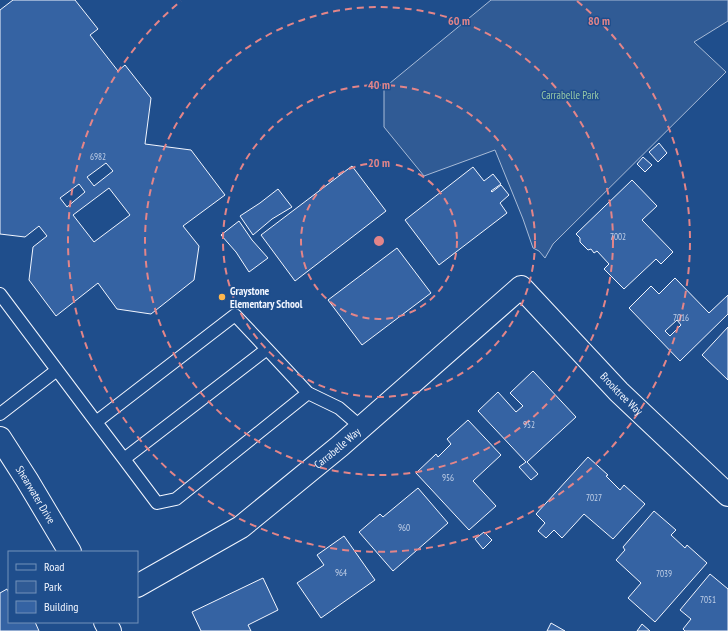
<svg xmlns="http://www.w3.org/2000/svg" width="728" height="631" font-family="'PT Sans Narrow',sans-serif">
<rect width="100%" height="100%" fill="#1f4e8c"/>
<!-- green -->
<path fill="#305b95" stroke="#a8bbd7" d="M 491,0 L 728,0 L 728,21 L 694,42 L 726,72 L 553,244 L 545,258 L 539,251 L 533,248 L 523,219 L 495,150 L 424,176 L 384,127 L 384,88 Z"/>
<!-- building -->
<path fill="#3563a3" stroke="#f2f6ff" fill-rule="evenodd" d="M 13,0 L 75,0 L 98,29 L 90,35 L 118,71 L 125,65 L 151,98 L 145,144 L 191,150 L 225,195 L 183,226 L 199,246 L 194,280 L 151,314 L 117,309 L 98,283 L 56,316 L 29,280 L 33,247 L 47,236 L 39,226 L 25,237 L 0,234 L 0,10 ZM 106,163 L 113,171 L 94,186 L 87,177 ZM 79,184 L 85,192 L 67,207 L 60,198 ZM 109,188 L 130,215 L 94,242 L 73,215 Z
M 659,143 L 667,153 L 658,162 L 649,152 Z
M 643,157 L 652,165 L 645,172 L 637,164 Z
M 352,166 L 386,211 L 295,281 L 261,235 Z
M 473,167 L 484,181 L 493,174 L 501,184 L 491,191 L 492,192 L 501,185 L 509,195 L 500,203 L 507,213 L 439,265 L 405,220 Z
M 632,180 L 657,206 L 642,220 L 673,252 L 661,264 L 656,259 L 624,289 L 604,269 L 609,264 L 597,251 L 594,253 L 591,249 L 588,250 L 580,242 L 580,238 L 576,234 Z
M 278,189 L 292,207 L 272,219 L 253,235 L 240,216 L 260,203 Z
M 239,221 L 252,240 L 268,258 L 249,272 L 236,252 L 221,235 Z
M 397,248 L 431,293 L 362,345 L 328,300 Z
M 675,278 L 709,313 L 728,295 L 728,314 L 680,361 L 629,308 L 651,286 L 659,294 ZM 677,320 L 681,325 L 670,336 L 665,331 Z
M 728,327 L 728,380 L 702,355 Z
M 533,371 L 576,417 L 527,462 L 538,474 L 531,480 L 519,467 L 526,462 L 478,411 L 498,392 L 516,412 L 523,406 L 510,393 Z
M 468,420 L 501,455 L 473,481 L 496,506 L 469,530 L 416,473 L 436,454 L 438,457 L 451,444 L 447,439 Z
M 588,457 L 608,475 L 606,476 L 620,490 L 624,485 L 645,504 L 613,539 L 584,514 L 562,538 L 554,530 L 546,538 L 538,531 L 545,523 L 536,514 Z
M 418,488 L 448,523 L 393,571 L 359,532 L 380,514 L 383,517 Z
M 654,511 L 676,530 L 671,535 L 685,548 L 687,545 L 707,563 L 655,622 L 628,598 L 641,583 L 616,560 L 625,550 L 623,547 Z
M 484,532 L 492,540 L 483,549 L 475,539 Z
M 344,536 L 375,580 L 321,618 L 297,583 L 324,565 L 317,555 Z
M 710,574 L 728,589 L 728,631 L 685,631 L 683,629 L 691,619 L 680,610 Z
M 263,578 L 278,610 L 248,625 L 251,631 L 201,631 L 192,612 Z
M 7,589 L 9,593 L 9,622 L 35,622 L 39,631 L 0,631 L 0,593 Z
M 551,623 L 565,631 L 547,631 Z
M 642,624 L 650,631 L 637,631 Z"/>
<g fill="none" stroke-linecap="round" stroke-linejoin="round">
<!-- lane casing -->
<g stroke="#f2f6ff" stroke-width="14">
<path id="lane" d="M 0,294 L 96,422 L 235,315 L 267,349 L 124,459 L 157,503 L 176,499 L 308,393 L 339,408 L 361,427
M 267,349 L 308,393
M 0,414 L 57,370
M 96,422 L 124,459"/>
</g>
<!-- street casing -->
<g stroke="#f2f6ff" stroke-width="24">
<g id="street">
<path id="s1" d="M 0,438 L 27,480 L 70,552"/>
<path id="s2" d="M 137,586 L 241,527 L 340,446 L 521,287 L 619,392 L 728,495"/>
<path d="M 105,622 L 110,631"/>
</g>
</g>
<!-- lane -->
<use href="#lane" stroke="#1f4e8c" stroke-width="12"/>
<!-- street -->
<use href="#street" stroke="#1f4e8c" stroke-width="22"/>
</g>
<!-- distance rings -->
<g fill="none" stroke="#e38589" stroke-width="2" stroke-dasharray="7 5">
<circle cx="379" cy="241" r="78"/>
<circle cx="379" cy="241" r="156"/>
<circle cx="379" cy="241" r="234"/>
<path d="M577 1A311 311 0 1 1 181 1"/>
</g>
<!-- markers -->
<circle fill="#ffb74d" stroke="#1f4e8c" stroke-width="1.5" cx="222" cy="297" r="4"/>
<g text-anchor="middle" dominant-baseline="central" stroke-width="3" stroke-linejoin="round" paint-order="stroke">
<!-- number labels -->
<g font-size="9" fill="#c3d1e8">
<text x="98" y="156">6982</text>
<text x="618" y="236">7002</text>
<text x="681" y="317">7016</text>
<text x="529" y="424">952</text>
<text x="448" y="477">956</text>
<text x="594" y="497">7027</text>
<text x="404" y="527">960</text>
<text x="341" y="572">964</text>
<text x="664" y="573">7039</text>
<text x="708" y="599">7051</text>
</g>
<!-- park labels -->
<g font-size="11" fill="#97c8a6" stroke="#1f4e8c">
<text x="570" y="95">Carrabelle Park</text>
</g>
<!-- poi labels -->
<g font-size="11" font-weight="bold" fill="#f2f6ff" stroke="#1f4e8c" text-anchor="start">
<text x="230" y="291">Graystone<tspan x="230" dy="13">Elementary School</tspan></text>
</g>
<!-- street labels -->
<g font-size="11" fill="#f2f6ff" stroke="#1f4e8c">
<text stroke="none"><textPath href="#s2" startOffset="635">Brooktree Way</textPath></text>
<text stroke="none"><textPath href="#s2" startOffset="244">Carrabelle Way</textPath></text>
<text stroke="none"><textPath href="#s1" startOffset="67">Shearwater Drive</textPath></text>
</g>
</g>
<circle cx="379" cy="241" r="6" fill="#e38589" stroke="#1f4e8c" stroke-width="2"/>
<g font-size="12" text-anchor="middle" font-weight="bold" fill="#e38589" stroke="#1f4e8c" stroke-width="3" stroke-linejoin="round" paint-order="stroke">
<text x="599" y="25">80 m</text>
<text x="459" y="25">60 m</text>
<text x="379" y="89">40 m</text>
<text x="379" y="167">20 m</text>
</g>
<!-- legend -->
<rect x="8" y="551" width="130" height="72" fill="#1f4e8c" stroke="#7391ba"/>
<rect x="16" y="564" width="20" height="6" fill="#1f4e8c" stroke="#7391ba"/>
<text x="44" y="571" font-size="12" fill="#f2f6ff">Road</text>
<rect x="16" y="581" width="20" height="12" fill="#305b95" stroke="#7391ba"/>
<text x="44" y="591" font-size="12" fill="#f2f6ff">Park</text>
<rect x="16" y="601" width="20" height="12" fill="#3563a3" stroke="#7391ba"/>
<text x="44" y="611" font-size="12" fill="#f2f6ff">Building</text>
</svg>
